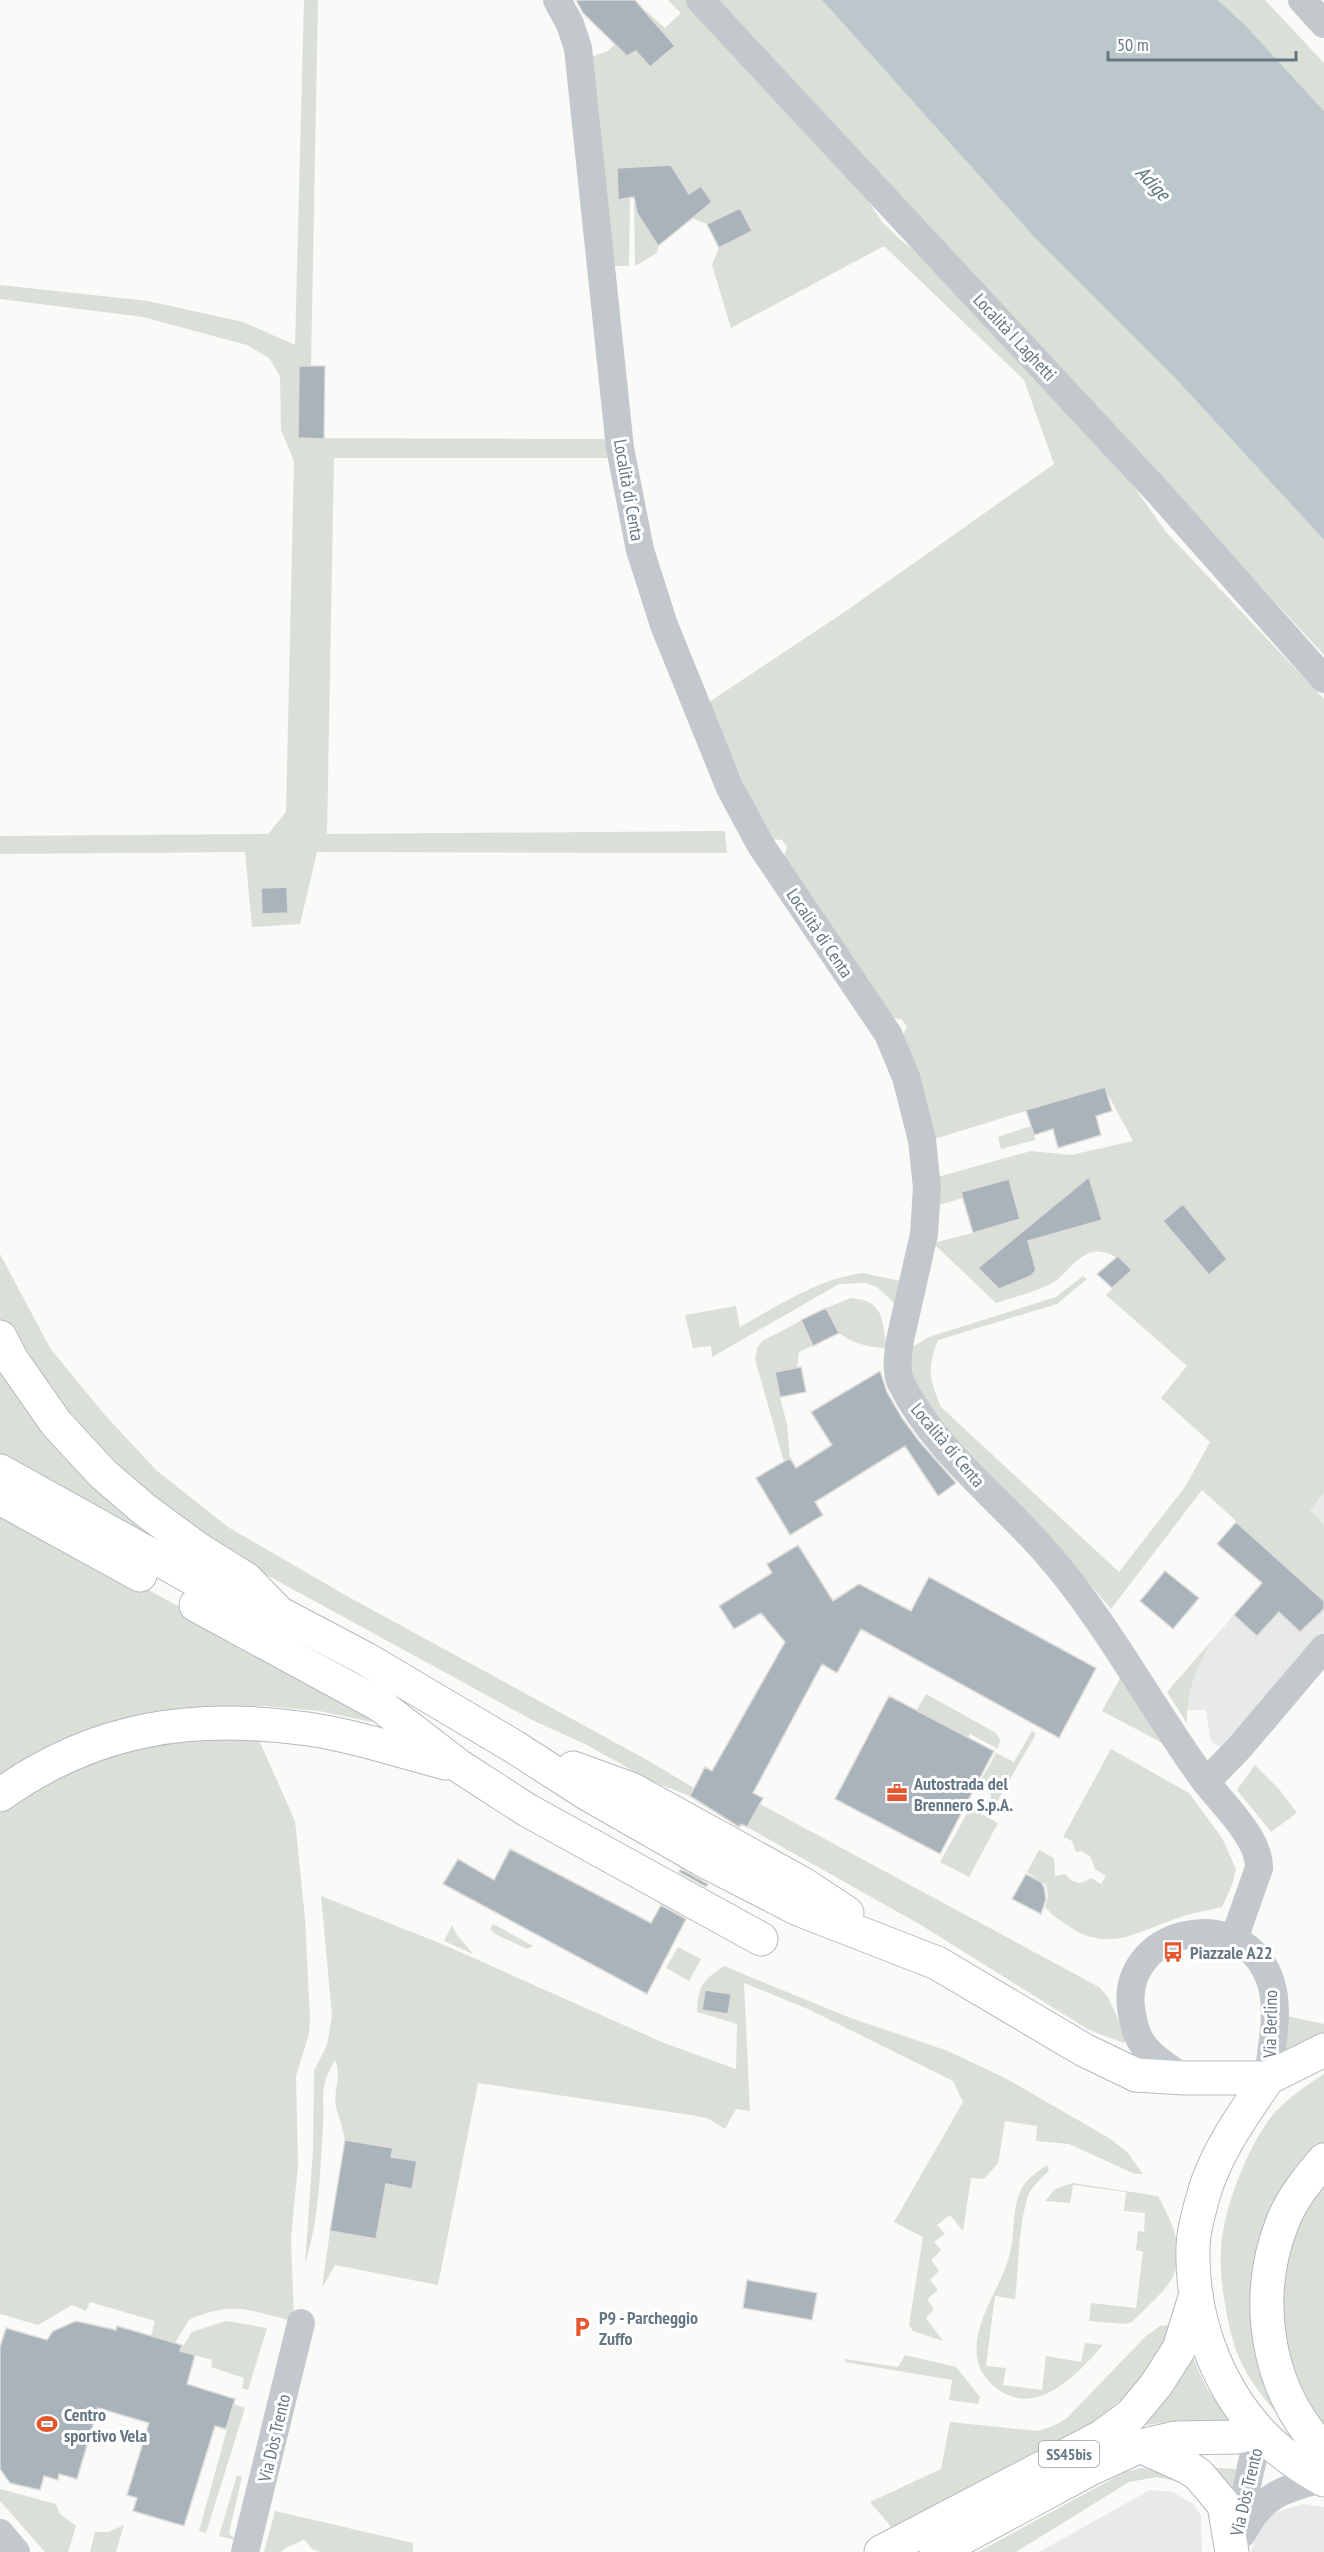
<svg xmlns="http://www.w3.org/2000/svg" width="1324" height="2552" font-family="'PT Sans Narrow',sans-serif">
<rect width="100%" height="100%" fill="#fafaf8"/>
<!-- built -->
<path fill="#e8e9e9" d="M 1324,1493 L 1324,1636 L 1223,1747 L 1216,1745 L 1210,1739 L 1206,1710 L 1187,1710 L 1187,1723 L 1167,1692 L 1280,1562 L 1272,1554 Z
M 1150,2490 L 1172,2492 L 1194,2504 L 1201,2516 L 1202,2552 L 1039,2552 Z
M 1304,2504 L 1324,2507 L 1324,2552 L 1251,2552 L 1259,2529 L 1276,2512 Z"/>
<!-- green -->
<path fill="#dadfd7" d="M 304,0 L 318,0 L 311,366 L 299,367 L 298,438 L 609,439 L 614,458 L 334,458 L 327,834 L 725,831 L 727,853 L 317,852 L 300,924 L 252,927 L 245,852 L 0,854 L 0,836 L 268,834 L 286,812 L 294,461 L 281,430 L 280,376 L 269,358 L 247,345 L 143,317 L 0,299 L 0,285 L 148,301 L 243,322 L 295,345 Z
M 668,0 L 689,0 L 851,174 L 882,222 L 902,241 L 934,266 L 1110,453 L 1166,532 L 1324,699 L 1324,1493 L 1310,1510 L 1324,1525 L 1324,1601 L 1202,1490 L 1111,1609 L 1054,1542 L 915,1396 L 909,1349 L 929,1337 L 1056,1297 L 1083,1276 L 1087,1279 L 1057,1304 L 938,1340 C 927,1368 929,1379 941,1407 L 1119,1572 L 1185,1487 L 1210,1442 L 1161,1398 L 1187,1366 L 1106,1295 L 1132,1270 C 1117,1255 1098,1243 1079,1259 C 1070,1266 1063,1276 1054,1282 C 1040,1291 1013,1297 996,1303 L 933,1243 L 973,1233 L 963,1198 L 932,1207 L 934,1178 L 1031,1151 L 1071,1155 L 1133,1141 L 1104,1087 L 931,1140 L 903,1034 L 907,1027 L 902,1020 L 891,1017 L 784,856 L 787,847 L 782,840 L 772,839 L 750,798 L 709,702 L 846,611 L 1054,464 L 1024,380 L 884,246 L 731,328 L 712,265 L 719,248 L 707,224 L 692,218 L 700,212 L 671,166 L 617,168 L 618,200 L 630,198 L 629,266 L 611,266 L 591,57 L 608,51 L 646,11 L 665,28 L 681,13 Z
M 710,0 L 822,0 L 1035,238 L 1177,380 L 1324,540 L 1324,655 L 1131,446 Z
M 1218,0 L 1265,0 L 1324,63 L 1324,111 L 1245,25 Z
M 634,197 L 637,213 L 658,246 L 657,253 L 635,266 Z
M 1031,1126 L 1035,1140 L 1001,1149 L 998,1137 Z
M 0,1254 L 50,1348 L 104,1414 L 156,1470 L 228,1527 L 345,1595 L 649,1761 L 694,1788 L 690,1796 L 651,1781 L 587,1745 L 532,1720 L 245,1563 L 107,1465 L 0,1326 Z
M 863,1273 L 905,1282 L 897,1312 L 893,1302 L 877,1287 L 866,1283 L 839,1284 L 712,1357 L 711,1346 L 693,1348 L 685,1315 L 736,1306 L 740,1327 C 779,1305 818,1279 863,1273 Z
M 851,1298 C 883,1301 882,1317 886,1344 L 884,1348 C 868,1347 852,1343 839,1333 L 799,1352 L 797,1367 L 801,1366 L 806,1392 L 780,1398 L 787,1424 L 790,1458 L 784,1462 L 755,1359 L 757,1348 L 762,1341 L 826,1308 Z
M 0,1358 L 231,1582 L 0,1457 Z
M 0,1509 L 187,1611 L 381,1724 L 319,1711 L 264,1706 L 221,1707 L 132,1722 L 0,1781 Z
M 1210,1643 C 1196,1670 1186,1692 1187,1723 L 1167,1692 Z
M 1123,1673 L 1166,1745 L 1102,1711 Z
M 926,1694 L 996,1733 L 1000,1740 L 998,1749 L 970,1734 L 968,1737 L 916,1711 Z
M 1032,1731 L 1036,1734 L 997,1802 L 991,1800 L 991,1795 L 986,1789 L 975,1791 L 996,1753 L 1014,1762 Z
M 258,1738 L 295,1821 L 305,1918 L 310,2020 L 309,2034 L 296,2076 L 298,2165 L 291,2238 L 294,2321 C 250,2311 233,2300 189,2320 L 175,2343 L 151,2336 L 155,2321 L 90,2302 L 86,2311 L 72,2305 L 38,2325 L 0,2314 L 0,1808 L 35,1785 L 147,1742 Z
M 1111,1749 L 1189,1793 L 1222,1838 L 1236,1869 L 1232,1885 L 1222,1907 C 1208,1911 1194,1912 1181,1917 C 1145,1928 1115,1951 1078,1932 C 1065,1924 1055,1918 1045,1907 L 1048,1897 L 1046,1885 L 1027,1872 L 1039,1850 L 1054,1858 L 1055,1876 L 1065,1874 C 1072,1883 1081,1886 1091,1878 L 1101,1884 L 1106,1876 L 1095,1869 L 1090,1856 L 1081,1851 L 1076,1852 L 1072,1841 L 1063,1837 Z
M 1255,1765 L 1279,1789 L 1297,1813 L 1271,1832 L 1237,1790 Z
M 760,1804 L 1099,1987 L 1108,1997 L 1127,2038 L 1124,2043 L 1089,2030 L 921,1925 L 747,1827 Z
M 970,1808 L 998,1823 L 969,1877 L 940,1862 Z
M 321,1896 L 442,1944 L 664,2043 L 736,2069 L 737,2024 L 697,2012 C 698,1986 703,1980 724,1966 L 848,2017 L 948,2051 L 1005,2078 L 1109,2138 L 1127,2152 L 1143,2174 L 1135,2174 L 1069,2144 L 1036,2141 L 1037,2126 L 1005,2121 L 998,2163 L 984,2179 L 971,2178 L 963,2231 L 950,2215 L 937,2225 L 945,2234 L 934,2242 L 941,2250 L 931,2260 L 939,2271 L 930,2280 L 938,2290 L 927,2299 L 934,2309 L 926,2318 L 943,2341 L 913,2331 L 909,2325 L 923,2237 L 894,2222 L 963,2102 L 953,2081 L 808,2009 L 744,1983 L 750,2111 L 736,2109 L 725,2129 L 709,2119 L 697,2116 L 478,2083 L 438,2285 L 335,2265 L 322,2288 L 330,2231 L 376,2239 L 386,2184 L 412,2189 L 417,2161 L 391,2157 L 345,2140 C 343,2129 339,2118 336,2107 C 333,2091 342,2076 335,2060 C 318,2089 325,2096 323,2127 C 320,2172 319,2221 305,2264 L 313,2151 L 314,2071 L 327,2045 L 332,2016 Z
M 493,1924 L 533,1946 L 532,1947 L 527,1949 L 495,1934 L 490,1929 Z
M 452,1925 L 457,1935 L 473,1954 L 444,1941 Z
M 678,1947 L 701,1959 L 689,1981 L 666,1968 Z
M 1286,2016 L 1324,2024 L 1324,2033 L 1281,2053 Z
M 1324,2074 L 1324,2146 L 1270,2226 L 1295,2435 C 1273,2409 1250,2385 1237,2353 C 1227,2325 1219,2279 1221,2249 C 1223,2210 1247,2148 1271,2117 C 1285,2100 1305,2086 1324,2074 Z
M 1047,2165 L 1049,2171 C 1041,2178 1032,2186 1028,2196 C 1018,2226 1019,2267 1015,2299 L 995,2296 L 986,2366 L 1006,2368 L 1003,2385 L 1042,2390 L 1046,2356 L 1081,2362 L 1085,2343 L 1103,2345 C 1078,2373 1037,2420 996,2388 C 987,2381 979,2370 977,2358 C 972,2320 1002,2288 1010,2253 C 1015,2233 1012,2208 1021,2190 C 1026,2179 1037,2172 1047,2165 Z
M 1073,2183 L 1158,2196 C 1171,2220 1188,2253 1171,2280 C 1162,2295 1144,2309 1132,2322 L 1124,2324 L 1089,2321 L 1091,2303 L 1136,2308 L 1143,2252 L 1136,2250 L 1138,2231 L 1144,2232 L 1145,2213 L 1124,2211 L 1126,2192 L 1073,2185 L 1070,2203 L 1045,2201 L 1055,2189 Z
M 1324,2184 L 1324,2429 L 1306,2406 L 1281,2332 L 1284,2273 L 1293,2242 L 1304,2215 Z
M 226,2321 L 267,2328 L 248,2390 L 242,2388 L 244,2378 L 211,2367 L 212,2360 L 180,2351 L 192,2332 Z
M 1169,2325 L 1173,2332 L 1148,2371 L 1123,2398 L 1081,2432 L 894,2530 L 870,2502 L 941,2469 L 950,2422 L 1038,2431 L 1053,2426 L 1066,2419 L 1146,2336 L 1160,2326 Z
M 1189,2349 L 1207,2389 L 1233,2423 L 1182,2420 L 1133,2427 Z
M 905,2355 L 956,2367 L 980,2397 L 978,2404 L 949,2400 L 952,2380 L 845,2362 L 845,2359 L 898,2367 Z
M 234,2404 L 245,2408 L 206,2533 L 199,2531 Z
M 1206,2467 L 1236,2469 L 1229,2499 Z
M 1141,2468 L 1171,2472 L 1193,2491 L 1176,2481 L 1157,2477 L 1129,2482 L 1016,2552 L 978,2552 L 1125,2472 Z
M 237,2475 L 242,2477 L 229,2533 L 235,2540 L 219,2536 Z
M 0,2489 L 56,2504 L 60,2514 L 76,2526 L 68,2552 L 45,2552 L 0,2501 Z
M 275,2511 L 413,2543 L 413,2552 L 320,2552 L 312,2549 L 304,2539 C 296,2545 287,2545 281,2552 L 264,2552 Z
M 124,2525 L 116,2552 L 90,2552 L 95,2532 L 108,2532 Z"/>
<!-- water -->
<path fill="#bbc7cb" d="M 822,0 L 1218,0 L 1245,25 L 1324,111 L 1324,540 L 1177,380 L 1035,238 Z"/>
<!-- building -->
<path fill="#aab3b9" stroke="#dcdcda" stroke-width="1.5" d="M 576,0 L 635,0 L 675,46 L 650,67 L 636,51 L 627,56 L 583,13 Z
M 671,165 L 689,194 L 701,186 L 712,202 L 658,246 L 637,213 L 634,197 L 618,200 L 617,168 Z
M 740,208 L 752,231 L 719,248 L 707,224 Z
M 299,366 L 325,366 L 324,439 L 298,438 Z
M 287,887 L 288,913 L 262,914 L 261,888 Z
M 1105,1087 L 1112,1111 L 1096,1116 L 1101,1135 L 1058,1148 L 1053,1129 L 1034,1135 L 1026,1110 Z
M 1089,1177 L 1102,1220 L 1028,1241 L 1036,1270 L 1031,1276 L 999,1289 L 978,1268 Z
M 1009,1179 L 1020,1219 L 973,1233 L 961,1192 Z
M 1183,1204 L 1227,1259 L 1209,1275 L 1163,1221 Z
M 1118,1256 L 1132,1270 L 1112,1288 L 1097,1274 Z
M 826,1308 L 839,1333 L 813,1346 L 801,1320 Z
M 801,1367 L 806,1392 L 780,1397 L 775,1372 Z
M 880,1371 L 887,1392 L 902,1418 L 919,1441 L 956,1483 L 938,1496 L 905,1446 L 815,1502 L 823,1515 L 790,1535 L 756,1478 L 790,1458 L 796,1468 L 832,1445 L 811,1412 Z
M 1236,1522 L 1324,1601 L 1324,1609 L 1300,1632 L 1279,1612 L 1257,1636 L 1234,1615 L 1262,1583 L 1217,1544 Z
M 798,1545 L 833,1601 L 859,1584 L 911,1611 L 929,1577 L 1096,1668 L 1059,1738 L 861,1629 L 837,1673 L 822,1664 L 753,1793 L 763,1798 L 747,1827 L 741,1824 L 739,1827 L 690,1796 L 705,1767 L 712,1771 L 785,1642 L 761,1613 L 734,1629 L 719,1606 L 772,1573 L 767,1564 Z
M 1165,1571 L 1199,1598 L 1173,1629 L 1140,1601 Z
M 889,1696 L 994,1751 L 940,1854 L 835,1799 Z
M 510,1849 L 651,1923 L 661,1905 L 686,1919 L 647,1994 L 443,1884 L 458,1859 L 494,1880 Z
M 681,1869 L 708,1884 L 706,1887 L 679,1872 Z
M 1026,1874 L 1041,1882 L 1044,1887 L 1046,1899 L 1041,1914 L 1012,1899 Z
M 705,1990 L 731,1994 L 728,2014 L 702,2010 Z
M 345,2140 L 393,2148 L 391,2157 L 417,2161 L 412,2189 L 386,2184 L 376,2239 L 330,2231 Z
M 747,2280 L 817,2293 L 812,2320 L 743,2308 Z
M 76,2321 L 116,2330 L 117,2326 L 182,2345 L 180,2351 L 195,2355 L 187,2384 L 235,2399 L 226,2429 L 215,2426 L 184,2526 L 133,2511 L 137,2498 L 127,2495 L 149,2423 L 98,2408 L 77,2479 L 59,2474 L 58,2480 L 44,2476 L 40,2490 L 10,2483 L 0,2469 L 0,2347 L 6,2328 L 47,2340 L 53,2331 Z"/>
<g fill="none" stroke-linecap="round" stroke-linejoin="round">
<!-- primary casing -->
<g stroke="#b5babe" stroke-width="35">
<path id="primary" d="M 1136,2075 L 1184,2078 L 1268,2078 L 1324,2050
M 1268,2078 C 1245,2112 1221,2145 1207,2184 C 1201,2203 1194,2227 1193,2246 C 1191,2313 1214,2381 1259,2431 C 1277,2451 1301,2467 1324,2480"/>
</g>
<!-- trunk casing -->
<g stroke="#b4b9bd" stroke-width="35">
<path id="trunk" d="M 1324,2160 C 1308,2179 1292,2198 1283,2221 C 1252,2298 1266,2390 1324,2450
M 1140,2446 L 1189,2468 L 1199,2475 L 1224,2505 L 1232,2552
M 881,2552 L 1101,2437 L 1131,2415 L 1156,2385 L 1179,2349 L 1196,2294
M 936,2552 L 1090,2469 L 1140,2446 L 1175,2438 L 1237,2437 L 1259,2432"/>
</g>
<!-- motorway casing -->
<g stroke="#b4b9bd" stroke-width="35">
<path id="motorway" d="M 0,1337 L 12,1360 L 56,1423 L 103,1474 L 145,1510 L 198,1549 L 246,1579 L 279,1613
M 0,1471 L 237,1603 L 279,1613 L 366,1659 L 513,1746 L 586,1793 L 703,1860 L 798,1909 L 937,1963 L 1084,2050 L 1136,2075
M 0,1498 L 140,1575
M 196,1605 L 380,1705 L 459,1766 L 527,1810 L 761,1939
M 573,1768 L 631,1789 L 803,1884 L 847,1913
M 0,1795 C 95,1727 194,1713 308,1729 C 355,1736 400,1751 446,1763"/>
</g>
<!-- minor -->
<path stroke="#c3c8cc" stroke-width="28" d="M 557,0 L 570,24 L 578,48 L 620,448 L 640,550 L 664,625 L 730,788 L 760,844 L 888,1034 L 906,1077 L 922,1140 L 927,1188 L 924,1234 L 900,1340 C 898,1353 895,1373 902,1385 C 935,1450 996,1496 1044,1550 C 1105,1619 1148,1702 1202,1777 C 1219,1801 1260,1837 1259,1868 L 1234,1939
M 700,0 L 1159,493 L 1324,679
M 1302,0 L 1324,24
M 1206,1782 L 1239,1748 L 1324,1648
M 1184,2078 C 1171,2069 1155,2060 1145,2047 C 1137,2038 1134,2026 1132,2014 C 1115,1929 1245,1899 1271,1983 C 1280,2012 1271,2048 1268,2078
M 0,2533 L 16,2552
M 1242,2534 C 1262,2496 1281,2489 1322,2479
M 1233,2546 L 1259,2432
M 245,2552 L 301,2323"/>
<!-- primary -->
<use href="#primary" stroke="#fff" stroke-width="33"/>
<!-- trunk -->
<use href="#trunk" stroke="#fff" stroke-width="33"/>
<!-- motorway -->
<use href="#motorway" stroke="#fff" stroke-width="33"/>
</g>
<!-- icons -->
<defs>
<g id="office-bare" transform="scale(1.62)"><path d="M-6-3h4V-5.5h4V-3h4V5H-6ZM-1-4.5V-3h2v-1.5ZM-6 0V1H6V0Z" fill="#e4572e" stroke="#fff" stroke-width="2.5" paint-order="stroke"/></g>
<g id="bus-bare" transform="scale(1.62)"><path d="M-5-6H5V4H4V6H2V4H-2V6H-4V4H-5ZM-3.5-4V0h7V-4ZM-3.5 1.2v1.5H-2V1.2ZM2 1.2v1.5H3.5V1.2Z" fill="#e4572e" stroke="#fff" stroke-width="2.5" paint-order="stroke"/></g>
<g id="parking-bare" transform="scale(1.62)"><path d="M-3.5-5.5H1a3.5 3.5 0 0 1 0 7H-1V5.5H-3.5ZM-1-3.4V-.6H.8a1.4 1.4 0 0 0 0-2.8Z" fill="#e4572e" stroke="#fff" stroke-width="2.5" paint-order="stroke"/></g>
<g id="stadium-bare" transform="scale(1.62)"><path d="M0-5a6.5 5 0 1 0 0 10a6.5 5 0 1 0 0-10ZM-3.5-1.8h7v3.6h-7Z" fill="#e4572e" stroke="#fff" stroke-width="2.5" paint-order="stroke"/></g>
</defs>
<g fill-rule="evenodd">
<use href="#office-bare" x="897" y="1793"/>
<use href="#bus-bare" x="1173" y="1952"/>
<use href="#parking-bare" x="582" y="2327"/>
<use href="#stadium-bare" x="47" y="2424"/>
</g>
<g text-anchor="middle" dominant-baseline="central" stroke-width="6" stroke-linejoin="round" paint-order="stroke">
<!-- shield labels -->
<rect fill="#fff" stroke="#939fa8" stroke-width="1.5" x="1039" y="2441" width="60" height="26" rx="4.5"/>
<g font-size="16" font-weight="bold" fill="#657683">
<text x="1069" y="2454">SS45bis</text>
</g>
<!-- street labels -->
<g font-size="18" fill="#657683" stroke="#fff">
<text transform="translate(1015 337) rotate(47)">Località I Laghetti</text>
<text transform="translate(629 490) rotate(80)">Località di Centa</text>
<text transform="translate(820 933) rotate(56)">Località di Centa</text>
<text transform="translate(948 1445) rotate(50)">Località di Centa</text>
<text transform="translate(1270 2024) rotate(-89)">Via Berlino</text>
<text transform="translate(274 2438) rotate(-77)">Via Dòs Trento</text>
<text transform="translate(1246 2492) rotate(-77)">Via Dòs Trento</text>
</g>
<!-- poi labels -->
<g font-size="18" font-weight="bold" fill="#657683" stroke="#fff" text-anchor="start">
<text x="914" y="1783">Autostrada del<tspan x="914" dy="21">Brennero S.p.A.</tspan></text>
<text x="1190" y="1952">Piazzale A22</text>
<text x="599" y="2317">P9 - Parcheggio<tspan x="599" dy="21">Zuffo</tspan></text>
<text x="64" y="2414">Centro<tspan x="64" dy="21">sportivo Vela</tspan></text>
</g>
<!-- water labels -->
<g font-size="20" font-style="italic" fill="#60757c" stroke="#fff">
<text transform="translate(1153 183) rotate(47)">Adige</text>
</g>
</g>
<!-- scale -->
<path d="M1108 51v9h188v-9" fill="none" stroke="#657683" stroke-width="3"/>
<text x="1117" y="51" font-size="18" fill="#657683" stroke="#ffffff" stroke-width="4.5" paint-order="stroke">50 m</text>
</svg>
